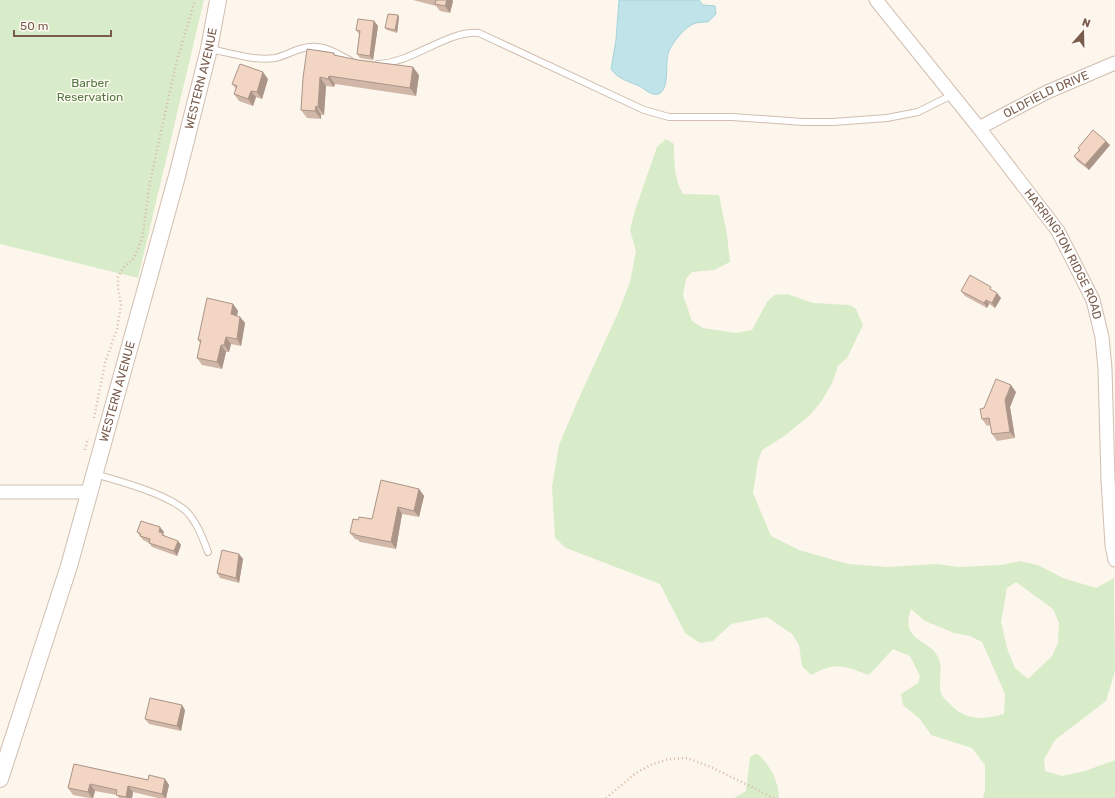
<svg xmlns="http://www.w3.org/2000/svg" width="1115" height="798" font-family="Rubik,sans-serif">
<rect width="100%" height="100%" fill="#fdf6ec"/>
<!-- green -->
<path fill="#d8ecc9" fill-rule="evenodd" d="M 0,0 L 204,0 L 138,278 L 0,244 Z
M 666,139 L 674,144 C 674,162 674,179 683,194 L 719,195 L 727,235 L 730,262 L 714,270 L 692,272 L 686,279 L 683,295 L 692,321 L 703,328 L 736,333 L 752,330 L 767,302 L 774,295 L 787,294 L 813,303 L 850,305 L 856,309 L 863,325 L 847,358 L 838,366 L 832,383 L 821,402 L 810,415 L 783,437 L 762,450 L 758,461 L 753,493 L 771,536 L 799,550 L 848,564 L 887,567 L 936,564 L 959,567 L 1001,565 L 1019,561 L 1038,565 L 1063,578 L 1096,588 L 1114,578 L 1115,671 L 1106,701 L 1055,740 L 1044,759 L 1045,771 L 1062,776 L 1085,771 L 1115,760 L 1115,798 L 983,798 L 985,790 L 985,765 L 972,748 L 931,735 L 920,719 L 903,705 L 901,694 L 918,683 L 920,676 L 910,656 L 893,649 L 869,675 C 843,666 838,661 811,675 L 802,666 L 799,645 L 792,634 L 767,617 L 731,624 L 713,641 L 700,643 L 685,633 L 660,584 L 566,548 L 555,538 L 552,487 L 559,445 L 578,400 L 618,313 L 630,282 L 636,251 L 630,230 L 635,210 L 657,147 ZM 1016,582 L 1053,609 L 1059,623 L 1058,643 L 1052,656 L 1028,679 L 1015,668 L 1008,651 L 1001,622 L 1007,588 ZM 911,609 L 925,621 L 954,633 L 970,636 L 982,642 L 1005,694 L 1004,714 C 982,720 965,721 949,703 C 944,699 940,694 940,688 C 939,677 943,667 938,657 C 930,639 899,641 911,609 Z
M 755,754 L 758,754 C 771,767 778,780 779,798 L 734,798 L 746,791 L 750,757 Z"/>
<!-- water -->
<path fill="#bfe3e8" stroke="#a5d3da" d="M 619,0 L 699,0 L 703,5 L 715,6 L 716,14 L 708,22 C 704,22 700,22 696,23 C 686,25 673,42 669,51 C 664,61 671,90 658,94 C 651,96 645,89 639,86 C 628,81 618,79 611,69 L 616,40 Z"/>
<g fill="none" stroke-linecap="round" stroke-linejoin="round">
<!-- service casing -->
<g stroke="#d1beb0" stroke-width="8">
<path id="service" d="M 210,49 C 230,53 254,61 275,58 C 285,56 294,50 304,48 C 322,43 336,53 351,61
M 378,64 C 412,63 448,30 479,33 L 644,110 L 669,117 L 732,117 L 803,122 L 833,122 L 887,118 L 918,112 L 952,95
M 95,474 C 120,481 167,494 186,511 C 197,522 203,539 208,552"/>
</g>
<!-- minor casing -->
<g stroke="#d1beb0" stroke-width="15">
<g id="minor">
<path id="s1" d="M 876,0 L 979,128 L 1058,231 L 1093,300 L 1102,337 L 1105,369 L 1108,480 L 1112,545 L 1115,560"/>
<path id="s2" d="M 979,128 L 1047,92 L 1115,63"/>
<path d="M 0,492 L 88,492"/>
</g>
</g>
<!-- tertiary casing -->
<g stroke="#d1beb0" stroke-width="18">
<g id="tertiary">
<path id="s3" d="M 0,779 L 69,566 L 177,176 L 209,49 L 218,0"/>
</g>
</g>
<!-- path -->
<path stroke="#d9b8a5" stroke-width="2.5" stroke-dasharray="1 3" stroke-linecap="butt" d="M 94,418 L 105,363 L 117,329 L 121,305 L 118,288 L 118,277 L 124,267 L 134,258 L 142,239 L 150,182 L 176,64 L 195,0
M 85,450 L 88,438
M 606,798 L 636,773 L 653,764 L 669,759 L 687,758 L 711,767 L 774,798"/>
<!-- service -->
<use href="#service" stroke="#fff" stroke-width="6"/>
<!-- minor -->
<use href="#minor" stroke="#fff" stroke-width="13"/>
<!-- tertiary -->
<use href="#tertiary" stroke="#fff" stroke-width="16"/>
</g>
<!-- wall -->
<path fill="#d1b7a8" d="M 413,0 L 452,0 L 453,1 L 450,13 L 440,11 L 436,6 Z
M 398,15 L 399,17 L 397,33 L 387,30 L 385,28 Z
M 374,21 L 378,26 L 373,60 L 360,58 L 357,54 L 359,34 L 356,30 Z
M 334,53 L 336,56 L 419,75 L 416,96 L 335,84 L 334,87 L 326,86 L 324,115 L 321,115 L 321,119 L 307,118 L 301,110 Z
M 268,79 L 262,99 L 256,97 L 253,106 L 239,101 L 234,94 L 236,89 L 232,84 Z
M 1110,145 L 1089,170 L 1077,161 L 1074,156 L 1079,150 L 1078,148 Z
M 961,291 L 994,292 L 1001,298 L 995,308 L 989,304 L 987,308 L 965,296 Z
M 233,304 L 238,311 L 237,316 L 240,317 L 245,323 L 241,346 L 231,344 L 229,352 L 226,352 L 222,369 L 202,365 L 197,358 L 200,343 L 198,340 Z
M 1016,392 L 1010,407 L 1015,438 L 997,441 L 992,434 L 990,425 L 987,426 L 982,419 L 984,408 Z
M 419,489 L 424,496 L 419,517 L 402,514 L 396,549 L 360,542 L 358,540 L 355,539 L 350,533 L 372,519 Z
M 137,532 L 164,532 L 163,534 L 165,536 L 178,541 L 181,545 L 177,556 L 152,547 L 149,543 L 143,540 Z
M 239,554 L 243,559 L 239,583 L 220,578 L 217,573 Z
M 185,710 L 181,731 L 149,724 L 145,719 Z
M 74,764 L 148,780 L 165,779 L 169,785 L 166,798 L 158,798 L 133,792 L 132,798 L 119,798 L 117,795 L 95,791 L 93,798 L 89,798 L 73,795 L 68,788 Z"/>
<!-- shaded-wall -->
<path fill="#aa9588" d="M 447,0 L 452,0 L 453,1 L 450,13 L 445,6 Z
M 398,15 L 399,17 L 397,33 L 395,30 Z
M 374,21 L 378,26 L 373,60 L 370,56 Z
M 413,67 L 419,75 L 416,96 L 410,88 Z
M 263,72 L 268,79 L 262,99 L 257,92 Z
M 329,76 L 335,84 L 334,87 L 328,79 Z
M 320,77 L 326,86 L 324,115 L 318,107 Z
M 251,91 L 256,97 L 253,106 L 248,99 Z
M 316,106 L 321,115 L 321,119 L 315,111 Z
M 1106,141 L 1110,145 L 1089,170 L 1085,165 Z
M 997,293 L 1001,298 L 995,308 L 992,303 Z
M 986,300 L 989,304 L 987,308 L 984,303 Z
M 233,304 L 238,311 L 236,321 L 231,314 Z
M 240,317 L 245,323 L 241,346 L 237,339 Z
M 226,337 L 231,344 L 229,352 L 224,345 Z
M 221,345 L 226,352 L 222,369 L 217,362 Z
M 1011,385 L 1016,392 L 1010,407 L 1015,438 L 1010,432 L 1005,400 Z
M 419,489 L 424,496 L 419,517 L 414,511 Z
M 398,507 L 402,514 L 396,549 L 391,542 Z
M 160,527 L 164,532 L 163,534 L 166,538 L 159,532 Z
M 178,541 L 181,545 L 177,556 L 174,551 Z
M 239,554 L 243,559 L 239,583 L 236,578 Z
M 182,705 L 185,710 L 181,731 L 177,726 Z
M 165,779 L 169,785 L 166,798 L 165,798 L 162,794 Z
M 90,784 L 95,791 L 93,798 L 92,798 L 88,792 Z
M 128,786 L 133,792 L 132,798 L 127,798 L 126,797 Z"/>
<!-- building -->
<path fill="#f3d5c3" stroke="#aa9588" d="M 435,0 L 447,0 L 445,6 L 435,4 L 436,0 Z
M 388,14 L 398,15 L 395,30 L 385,28 Z
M 358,19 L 374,21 L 370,56 L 357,54 L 360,31 L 356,30 Z
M 307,49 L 334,53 L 334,55 L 358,60 L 413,67 L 410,88 L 329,76 L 328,79 L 320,77 L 318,107 L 316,106 L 315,111 L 301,110 L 303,78 Z
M 240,64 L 263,72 L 257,92 L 251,91 L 248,99 L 234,94 L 237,86 L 232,84 Z
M 1093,130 L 1106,141 L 1085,165 L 1074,156 L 1080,150 L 1078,148 Z
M 970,275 L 991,287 L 990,289 L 997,293 L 992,303 L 986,300 L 984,303 L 961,291 Z
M 207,298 L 233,304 L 231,314 L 240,317 L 237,339 L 226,337 L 224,345 L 221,345 L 217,362 L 197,358 L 201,340 L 198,340 Z
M 996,379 L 1011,385 L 1005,400 L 1010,432 L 992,434 L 989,418 L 982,419 L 980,409 L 984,408 Z
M 381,480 L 419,489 L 414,511 L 398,507 L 391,542 L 355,535 L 355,534 L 350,533 L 353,519 L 358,520 L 359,517 L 372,519 Z
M 141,521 L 160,527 L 159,532 L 163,533 L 162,535 L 178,541 L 174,551 L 149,543 L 150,539 L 140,536 L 141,534 L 137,532 Z
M 222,550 L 239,554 L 236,578 L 217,573 Z
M 150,698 L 182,705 L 177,726 L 145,719 Z
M 74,764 L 148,780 L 149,775 L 165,779 L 162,794 L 128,786 L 126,797 L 116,795 L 117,790 L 90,784 L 88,792 L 68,788 Z"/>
<g text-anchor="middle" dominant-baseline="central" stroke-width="3" stroke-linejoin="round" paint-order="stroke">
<!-- street labels -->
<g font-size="12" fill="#7a5c4d" stroke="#fffaf3">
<text stroke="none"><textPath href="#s3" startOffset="729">WESTERN AVENUE</textPath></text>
<text stroke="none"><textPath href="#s2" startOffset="75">OLDFIELD DRIVE</textPath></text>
<text stroke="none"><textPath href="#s1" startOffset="317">HARRINGTON RIDGE ROAD</textPath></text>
<text stroke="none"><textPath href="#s3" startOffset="405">WESTERN AVENUE</textPath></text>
</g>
<!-- park labels -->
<g font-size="12" fill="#537a41" stroke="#fffaf3">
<text x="90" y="83">Barber<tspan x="90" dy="14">Reservation</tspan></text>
</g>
</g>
<!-- north arrow -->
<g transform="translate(1083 32) rotate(20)" stroke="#fffaf3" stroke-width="3" paint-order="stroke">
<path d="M0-3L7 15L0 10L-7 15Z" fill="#7a5c4d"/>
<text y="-6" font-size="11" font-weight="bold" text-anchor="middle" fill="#7a5c4d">N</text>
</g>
<!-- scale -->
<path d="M14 30v6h97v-6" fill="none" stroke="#7a5c4d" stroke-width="2"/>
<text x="20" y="30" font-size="12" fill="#7a5c4d" stroke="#fffaf3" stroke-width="3" paint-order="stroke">50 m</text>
</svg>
